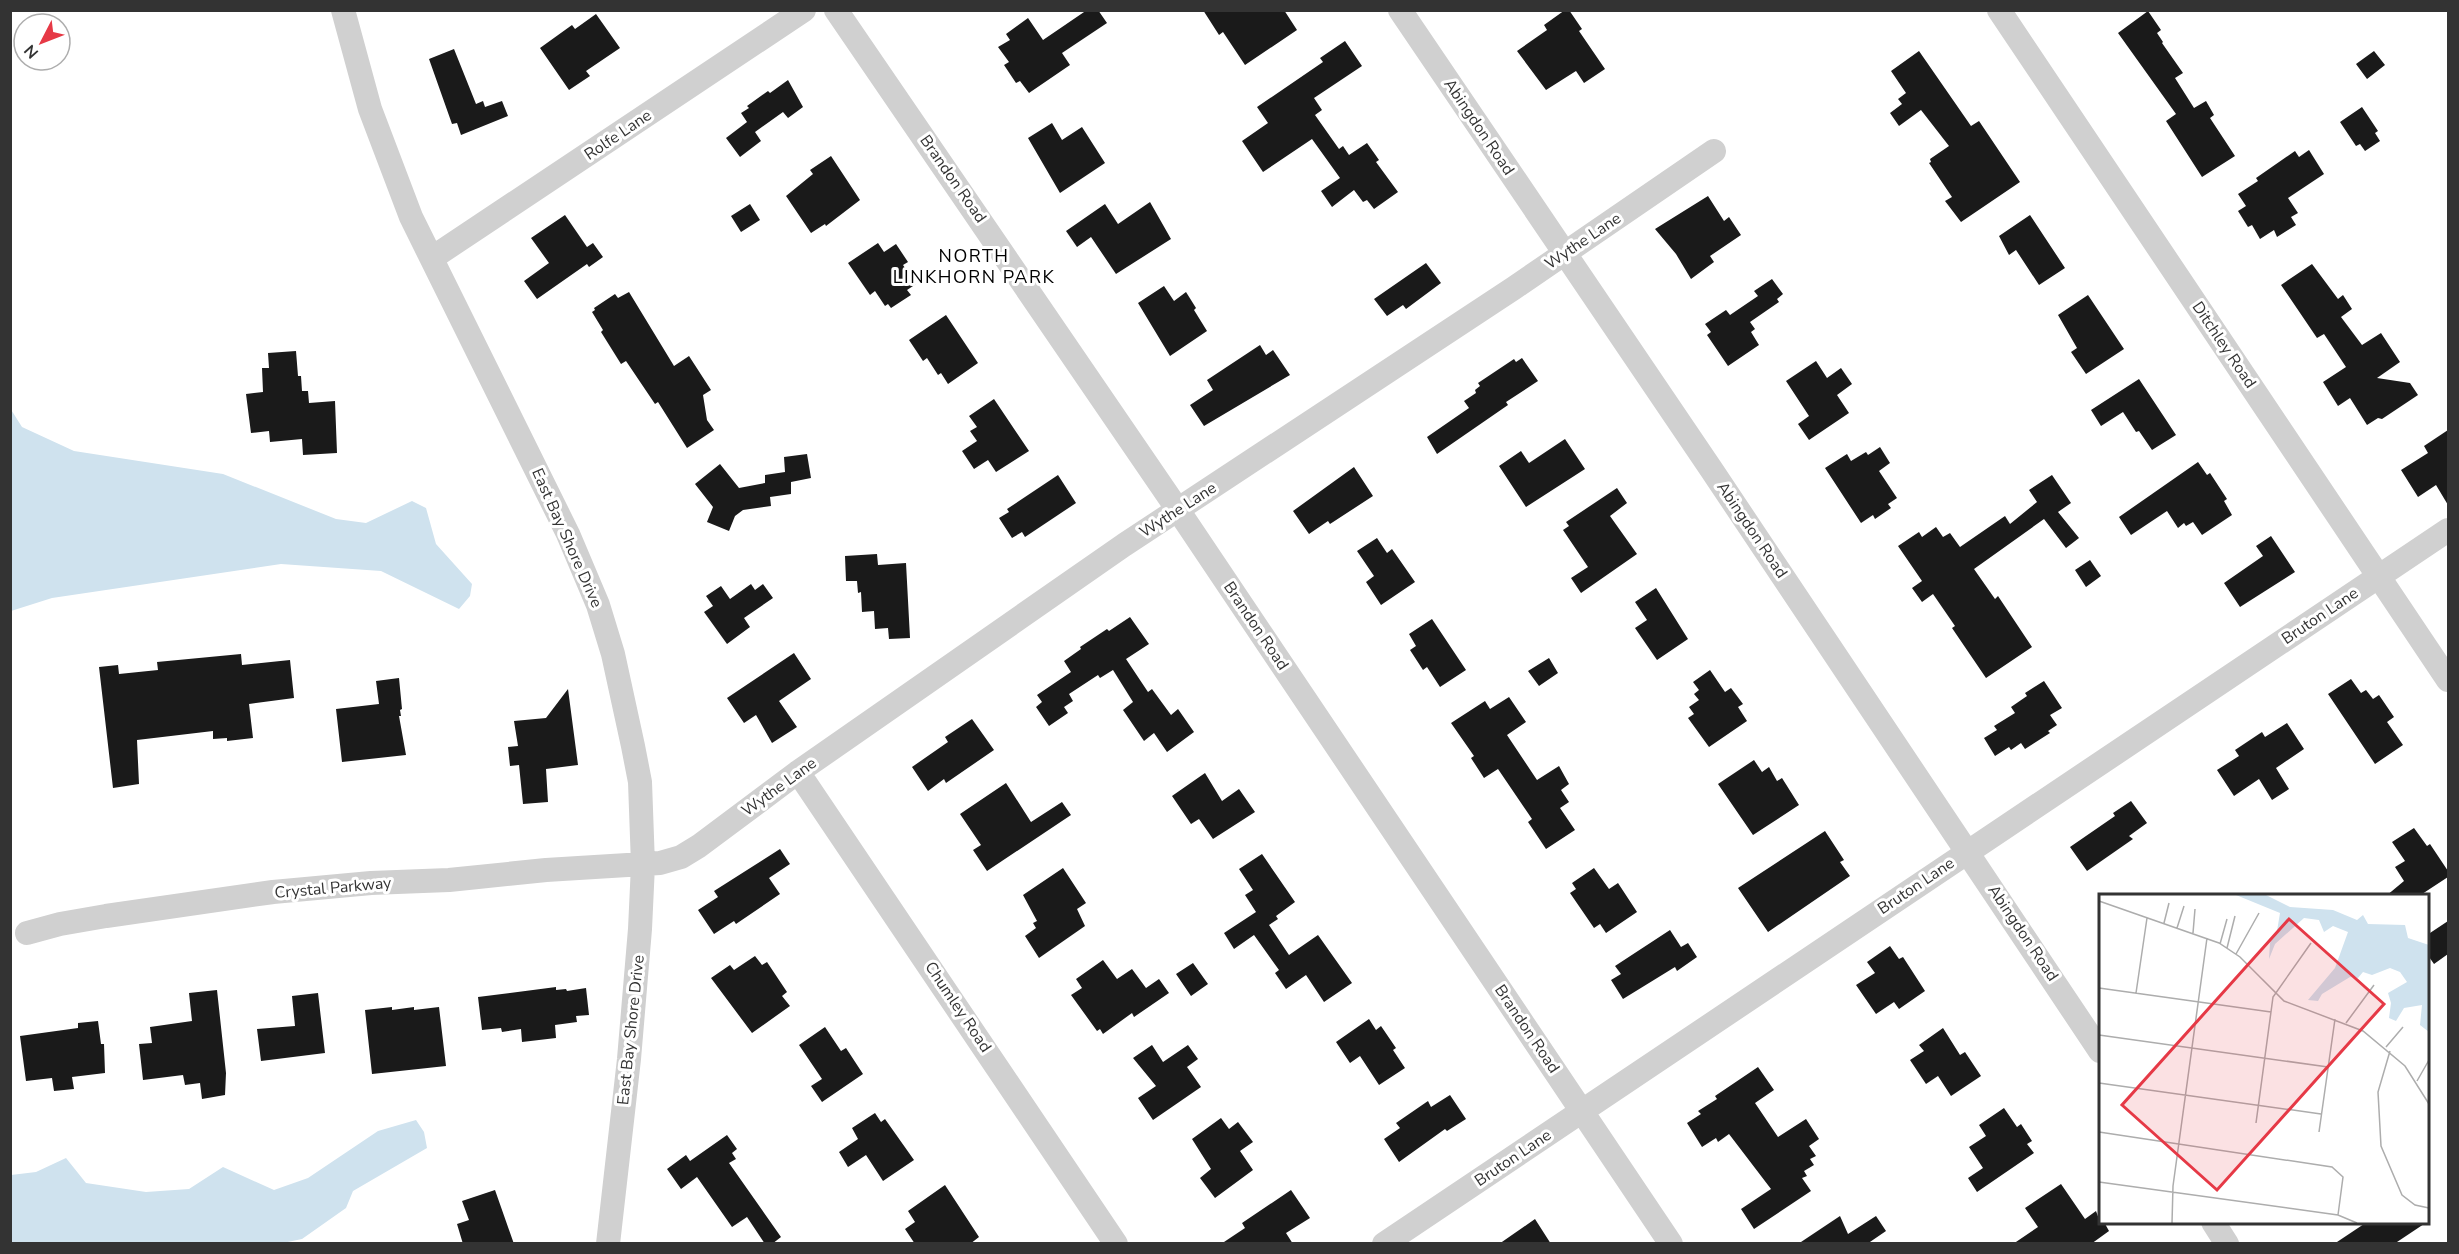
<svg xmlns="http://www.w3.org/2000/svg" width="2459" height="1254" font-family="'Nunito Sans',sans-serif">
<rect width="100%" height="100%" fill="#fff"/>
<!-- water -->
<path fill="#cfe2ee" d="M 10,408 L 22,427 L 74,451 L 223,474 L 336,519 L 366,523 L 412,501 L 426,508 L 436,544 L 472,584 L 470,596 L 459,609 L 381,571 L 281,564 L 52,598 L 11,611 Z
M 416,1120 L 424,1132 L 427,1148 L 353,1191 L 346,1208 L 302,1239 L 278,1244 L 11,1243 L 11,1175 L 36,1172 L 66,1158 L 86,1183 L 146,1192 L 189,1189 L 223,1167 L 274,1190 L 308,1178 L 378,1131 Z"/>
<!-- building -->
<path fill="#1a1a1a" d="M 1087,10 L 1098,10 L 1107,23 L 1062,53 L 1070,65 L 1029,93 L 1020,81 L 1016,83 L 1004,65 L 1009,62 L 998,47 L 1010,40 L 1006,34 L 1028,18 L 1043,40 Z
M 1203,10 L 1284,10 L 1297,30 L 1245,65 L 1223,32 L 1219,35 Z
M 1565,10 L 1569,10 L 1582,29 L 1579,31 L 1605,69 L 1584,83 L 1576,71 L 1546,90 L 1517,51 L 1547,30 L 1544,25 Z
M 2148,11 L 2161,30 L 2157,33 L 2163,42 L 2162,43 L 2183,73 L 2175,78 L 2194,108 L 2206,101 L 2214,115 L 2210,118 L 2235,156 L 2202,177 L 2166,121 L 2176,114 L 2118,33 Z
M 596,14 L 620,48 L 586,71 L 590,76 L 569,90 L 540,48 L 572,25 L 575,29 Z
M 1345,41 L 1362,66 L 1314,98 L 1322,110 L 1315,115 L 1339,149 L 1343,146 L 1349,155 L 1367,143 L 1379,160 L 1376,162 L 1398,192 L 1374,209 L 1367,200 L 1363,202 L 1354,190 L 1332,207 L 1321,191 L 1340,178 L 1312,139 L 1263,172 L 1242,141 L 1268,123 L 1257,107 L 1323,62 L 1320,58 Z
M 454,49 L 476,104 L 483,101 L 485,107 L 502,101 L 508,116 L 461,135 L 457,123 L 452,124 L 429,59 Z
M 1919,51 L 1971,126 L 1979,121 L 2020,182 L 1961,222 L 1945,201 L 1952,197 L 1929,163 L 1931,162 L 1930,159 L 1949,146 L 1921,110 L 1899,126 L 1890,113 L 1902,104 L 1898,99 L 1906,93 L 1891,71 Z
M 2374,51 L 2385,65 L 2367,79 L 2356,64 Z
M 788,80 L 803,107 L 788,118 L 783,112 L 755,132 L 761,141 L 740,157 L 726,138 L 747,122 L 741,113 L 749,108 L 747,106 L 768,91 L 770,93 Z
M 2362,107 L 2378,131 L 2375,133 L 2380,141 L 2365,151 L 2360,144 L 2356,146 L 2340,122 Z
M 1052,123 L 1062,140 L 1082,127 L 1105,163 L 1060,193 L 1028,138 Z
M 2309,150 L 2324,174 L 2288,198 L 2298,213 L 2291,217 L 2296,225 L 2277,237 L 2274,230 L 2260,239 L 2252,225 L 2248,227 L 2238,211 L 2246,206 L 2238,194 L 2258,181 L 2256,178 L 2295,151 L 2299,157 Z
M 831,156 L 860,200 L 826,226 L 825,224 L 811,233 L 786,196 L 813,174 L 810,170 Z
M 1708,196 L 1724,221 L 1729,217 L 1741,235 L 1710,256 L 1714,262 L 1691,279 L 1676,254 L 1655,229 Z
M 1150,202 L 1171,239 L 1116,274 L 1091,237 L 1077,247 L 1066,231 L 1105,204 L 1118,224 Z
M 750,204 L 760,220 L 741,232 L 731,216 Z
M 565,215 L 587,247 L 593,243 L 603,257 L 589,267 L 587,264 L 537,299 L 524,281 L 549,263 L 531,238 Z
M 2030,215 L 2065,268 L 2039,285 L 2016,250 L 2009,255 L 1999,236 Z
M 878,243 L 884,252 L 896,244 L 908,262 L 903,265 L 916,284 L 907,290 L 911,295 L 891,308 L 888,304 L 885,306 L 875,291 L 870,295 L 848,263 Z
M 1426,263 L 1441,283 L 1406,309 L 1403,305 L 1387,316 L 1374,299 Z
M 2312,264 L 2338,299 L 2343,295 L 2352,309 L 2341,317 L 2362,345 L 2381,333 L 2400,362 L 2377,378 L 2410,383 L 2418,395 L 2382,419 L 2378,418 L 2367,425 L 2350,398 L 2338,406 L 2323,382 L 2346,367 L 2324,334 L 2317,338 L 2281,285 Z
M 1772,279 L 1783,294 L 1777,299 L 1779,302 L 1750,322 L 1755,329 L 1751,332 L 1759,345 L 1728,366 L 1707,335 L 1711,332 L 1705,324 L 1726,310 L 1730,315 L 1758,296 L 1754,291 Z
M 1164,286 L 1174,301 L 1186,292 L 1196,308 L 1194,310 L 1207,331 L 1170,356 L 1138,303 Z
M 629,292 L 674,366 L 689,356 L 711,390 L 703,395 L 707,420 L 714,430 L 687,448 L 658,402 L 655,404 L 626,361 L 621,364 L 601,332 L 603,330 L 592,312 L 595,310 L 594,308 L 615,294 L 618,298 Z
M 2088,295 L 2124,349 L 2086,374 L 2071,352 L 2077,348 L 2058,315 Z
M 946,315 L 978,363 L 948,384 L 941,373 L 938,375 L 927,358 L 923,361 L 909,340 Z
M 1260,345 L 1266,355 L 1273,350 L 1290,375 L 1204,426 L 1190,405 L 1213,390 L 1207,380 Z
M 296,351 L 298,376 L 301,376 L 302,391 L 308,391 L 309,403 L 335,401 L 337,453 L 303,455 L 302,439 L 270,442 L 269,431 L 251,433 L 246,394 L 263,392 L 262,368 L 269,368 L 268,353 Z
M 1522,358 L 1538,381 L 1506,402 L 1508,405 L 1437,454 L 1427,437 L 1469,408 L 1464,401 L 1476,393 L 1475,390 L 1480,386 L 1478,383 L 1514,359 L 1516,362 Z
M 1816,361 L 1827,378 L 1841,368 L 1852,384 L 1837,395 L 1849,413 L 1809,440 L 1798,424 L 1809,416 L 1786,381 Z
M 2139,379 L 2176,435 L 2152,450 L 2139,431 L 2136,432 L 2123,412 L 2101,426 L 2091,410 Z
M 994,399 L 1029,451 L 996,472 L 988,460 L 974,469 L 962,451 L 977,441 L 970,431 L 977,427 L 969,416 Z
M 2448,430 L 2448,505 L 2436,485 L 2418,497 L 2401,470 L 2428,453 L 2424,446 Z
M 1565,439 L 1585,469 L 1526,507 L 1499,466 L 1521,451 L 1529,463 Z
M 1880,447 L 1890,463 L 1879,471 L 1897,498 L 1888,504 L 1891,508 L 1875,519 L 1873,515 L 1861,523 L 1825,468 L 1847,454 L 1851,461 L 1866,452 L 1868,455 Z
M 807,454 L 811,478 L 791,482 L 791,494 L 770,497 L 771,506 L 743,510 L 735,516 L 729,531 L 707,522 L 713,507 L 695,484 L 720,464 L 739,488 L 765,483 L 765,475 L 785,472 L 784,457 Z
M 2198,462 L 2207,475 L 2210,473 L 2227,499 L 2224,501 L 2232,515 L 2202,535 L 2193,522 L 2186,526 L 2184,523 L 2178,528 L 2167,511 L 2131,535 L 2119,517 Z
M 1354,467 L 1373,496 L 1330,524 L 1328,521 L 1309,534 L 1293,511 Z
M 1058,475 L 1076,503 L 1025,537 L 1022,532 L 1012,538 L 999,518 L 1009,512 L 1007,509 Z
M 2052,475 L 2071,503 L 2058,512 L 2079,538 L 2066,548 L 2044,519 L 1974,569 L 1995,599 L 1998,596 L 2032,647 L 1986,678 L 1952,628 L 1955,626 L 1933,594 L 1922,602 L 1912,588 L 1922,581 L 1898,546 L 1919,532 L 1922,537 L 1936,527 L 1943,537 L 1950,533 L 1960,547 L 2005,516 L 2010,524 L 2037,502 L 2029,490 Z
M 1617,488 L 1627,503 L 1610,516 L 1637,554 L 1581,593 L 1571,578 L 1588,567 L 1563,530 L 1569,526 L 1566,522 Z
M 2271,536 L 2295,572 L 2240,607 L 2224,583 L 2263,556 L 2256,546 Z
M 1377,538 L 1387,553 L 1392,549 L 1415,582 L 1381,605 L 1366,582 L 1374,576 L 1357,551 Z
M 877,554 L 878,565 L 906,563 L 910,638 L 889,639 L 888,628 L 875,629 L 874,611 L 862,612 L 861,592 L 858,593 L 857,581 L 846,581 L 845,556 Z
M 2090,560 L 2101,576 L 2086,587 L 2075,570 Z
M 751,584 L 755,590 L 763,584 L 773,598 L 744,618 L 750,627 L 727,644 L 704,612 L 713,606 L 706,596 L 721,586 L 730,599 Z
M 1656,588 L 1688,639 L 1657,660 L 1635,628 L 1647,620 L 1635,602 Z
M 1130,617 L 1149,644 L 1126,659 L 1148,692 L 1152,689 L 1171,715 L 1178,709 L 1194,732 L 1167,752 L 1154,733 L 1144,741 L 1123,710 L 1133,702 L 1113,670 L 1100,678 L 1098,675 L 1069,694 L 1073,701 L 1064,707 L 1068,713 L 1049,726 L 1036,707 L 1042,702 L 1037,695 L 1071,672 L 1064,661 L 1081,649 L 1080,647 L 1107,629 L 1109,631 Z
M 1432,619 L 1466,670 L 1440,687 L 1427,667 L 1423,670 L 1410,650 L 1416,646 L 1409,634 Z
M 794,653 L 811,679 L 779,701 L 797,727 L 772,743 L 756,715 L 744,723 L 727,698 Z
M 241,654 L 242,665 L 290,660 L 294,698 L 249,704 L 253,738 L 227,741 L 227,738 L 213,739 L 213,731 L 137,740 L 139,784 L 113,788 L 99,667 L 118,665 L 119,674 L 158,670 L 157,662 Z
M 1549,658 L 1558,673 L 1539,686 L 1528,671 Z
M 1710,670 L 1725,692 L 1731,688 L 1743,704 L 1738,707 L 1747,721 L 1709,747 L 1688,718 L 1694,714 L 1689,707 L 1699,700 L 1694,694 L 1699,690 L 1693,682 Z
M 399,678 L 402,709 L 400,710 L 401,716 L 399,716 L 406,755 L 342,762 L 336,709 L 379,704 L 376,681 Z
M 2351,679 L 2361,693 L 2366,690 L 2373,699 L 2379,695 L 2394,717 L 2387,722 L 2403,745 L 2375,764 L 2328,694 Z
M 2044,681 L 2062,708 L 2050,715 L 2057,725 L 2048,731 L 2050,733 L 2025,749 L 2021,743 L 2011,750 L 2009,747 L 1995,756 L 1984,738 L 1997,730 L 1994,726 L 2015,713 L 2011,707 L 2027,696 L 2025,693 Z
M 568,689 L 578,765 L 546,769 L 548,802 L 523,804 L 519,765 L 510,766 L 508,747 L 518,746 L 514,721 L 546,718 Z
M 1509,697 L 1526,722 L 1507,735 L 1537,780 L 1559,766 L 1569,784 L 1561,790 L 1569,802 L 1560,808 L 1575,830 L 1546,849 L 1528,822 L 1532,819 L 1498,769 L 1484,778 L 1471,758 L 1474,756 L 1451,723 L 1485,701 L 1490,709 Z
M 972,719 L 994,750 L 946,783 L 944,779 L 928,791 L 912,767 L 948,742 L 945,737 Z
M 2287,723 L 2304,749 L 2276,768 L 2289,789 L 2272,800 L 2259,779 L 2234,796 L 2217,770 L 2239,756 L 2235,750 L 2262,732 L 2265,737 Z
M 1754,760 L 1762,772 L 1769,767 L 1777,781 L 1782,778 L 1799,805 L 1753,835 L 1718,784 Z
M 1205,773 L 1222,801 L 1239,789 L 1255,812 L 1213,839 L 1199,819 L 1191,824 L 1172,796 Z
M 1006,783 L 1031,822 L 1062,802 L 1071,815 L 987,871 L 973,850 L 981,845 L 960,814 Z
M 2131,801 L 2147,823 L 2129,836 L 2133,839 L 2087,871 L 2070,847 L 2115,816 L 2113,813 Z
M 2414,828 L 2427,846 L 2430,844 L 2448,871 L 2448,877 L 2419,896 L 2386,896 L 2404,881 L 2395,867 L 2405,861 L 2392,842 Z
M 1825,831 L 1844,860 L 1840,862 L 1850,876 L 1768,932 L 1738,888 Z
M 780,849 L 790,864 L 769,878 L 780,894 L 736,924 L 734,921 L 714,934 L 698,910 L 718,897 L 714,891 Z
M 1262,854 L 1295,902 L 1276,916 L 1278,919 L 1269,925 L 1289,955 L 1318,935 L 1352,983 L 1324,1002 L 1306,975 L 1286,989 L 1275,973 L 1279,970 L 1254,935 L 1234,949 L 1224,933 L 1256,912 L 1245,895 L 1253,890 L 1239,869 Z
M 1063,868 L 1086,903 L 1077,909 L 1085,926 L 1039,958 L 1025,936 L 1036,928 L 1033,923 L 1037,921 L 1023,895 Z
M 1594,868 L 1609,889 L 1618,883 L 1637,912 L 1606,933 L 1600,924 L 1594,928 L 1570,893 L 1576,889 L 1572,883 Z
M 2448,921 L 2448,954 L 2434,964 L 2427,954 L 2427,935 Z
M 1670,930 L 1681,947 L 1688,943 L 1697,957 L 1677,971 L 1675,967 L 1623,999 L 1611,980 L 1621,974 L 1615,966 Z
M 1890,946 L 1899,959 L 1903,957 L 1925,991 L 1899,1009 L 1894,1002 L 1876,1014 L 1856,985 L 1875,973 L 1867,962 Z
M 755,956 L 762,965 L 767,962 L 787,992 L 782,996 L 790,1006 L 752,1033 L 711,978 L 730,965 L 734,970 Z
M 1103,960 L 1117,979 L 1132,969 L 1146,988 L 1159,979 L 1169,993 L 1134,1017 L 1132,1013 L 1103,1034 L 1100,1029 L 1097,1031 L 1071,995 L 1082,988 L 1076,979 Z
M 1193,963 L 1208,984 L 1191,996 L 1176,974 Z
M 556,987 L 556,990 L 566,989 L 567,991 L 586,988 L 589,1015 L 576,1016 L 577,1022 L 555,1025 L 556,1038 L 522,1042 L 521,1029 L 502,1032 L 501,1028 L 482,1030 L 478,997 Z
M 217,990 L 226,1073 L 225,1095 L 202,1099 L 200,1083 L 185,1085 L 183,1075 L 143,1080 L 139,1044 L 152,1043 L 150,1027 L 192,1021 L 189,993 Z
M 318,993 L 325,1053 L 261,1061 L 257,1029 L 295,1026 L 292,996 Z
M 392,1007 L 392,1010 L 414,1007 L 414,1010 L 439,1007 L 446,1066 L 372,1074 L 365,1010 Z
M 1369,1019 L 1376,1030 L 1381,1026 L 1396,1048 L 1393,1050 L 1405,1068 L 1379,1085 L 1360,1056 L 1350,1063 L 1336,1042 Z
M 98,1021 L 101,1044 L 104,1044 L 105,1073 L 72,1077 L 74,1089 L 54,1091 L 52,1078 L 26,1081 L 20,1036 L 78,1028 L 78,1023 Z
M 825,1027 L 841,1051 L 846,1048 L 863,1074 L 822,1102 L 811,1086 L 822,1079 L 799,1045 Z
M 1943,1028 L 1960,1055 L 1965,1052 L 1981,1076 L 1951,1096 L 1938,1076 L 1926,1084 L 1910,1060 L 1924,1051 L 1919,1045 Z
M 1152,1045 L 1163,1062 L 1188,1045 L 1198,1059 L 1187,1067 L 1201,1087 L 1153,1120 L 1138,1098 L 1156,1086 L 1133,1058 Z
M 1758,1067 L 1774,1090 L 1755,1103 L 1778,1137 L 1806,1119 L 1819,1139 L 1809,1146 L 1816,1156 L 1810,1159 L 1814,1165 L 1804,1171 L 1807,1176 L 1802,1178 L 1811,1191 L 1754,1229 L 1741,1209 L 1771,1189 L 1729,1134 L 1718,1142 L 1716,1138 L 1702,1147 L 1687,1123 L 1701,1114 L 1698,1111 L 1717,1099 L 1715,1096 Z
M 1450,1095 L 1466,1119 L 1447,1131 L 1445,1129 L 1399,1162 L 1384,1139 L 1400,1128 L 1396,1123 L 1428,1101 L 1431,1107 Z
M 2004,1108 L 2017,1127 L 2021,1124 L 2032,1141 L 2027,1144 L 2034,1153 L 1977,1192 L 1968,1178 L 1983,1168 L 1969,1147 L 1986,1136 L 1979,1125 Z
M 875,1113 L 881,1122 L 885,1119 L 914,1160 L 883,1181 L 866,1155 L 848,1167 L 839,1152 L 858,1139 L 852,1128 Z
M 1221,1118 L 1229,1129 L 1238,1122 L 1253,1142 L 1240,1151 L 1253,1170 L 1215,1198 L 1200,1178 L 1211,1169 L 1192,1139 Z
M 727,1135 L 737,1149 L 732,1153 L 736,1159 L 729,1163 L 781,1237 L 772,1244 L 765,1244 L 747,1217 L 732,1227 L 697,1177 L 681,1189 L 667,1169 L 686,1155 L 690,1161 Z
M 2061,1184 L 2085,1219 L 2096,1211 L 2100,1222 L 2104,1222 L 2109,1231 L 2091,1244 L 2013,1244 L 2038,1227 L 2025,1208 Z
M 945,1185 L 979,1237 L 970,1244 L 915,1244 L 905,1229 L 915,1222 L 908,1211 Z
M 495,1190 L 514,1244 L 463,1244 L 457,1224 L 469,1220 L 462,1201 Z
M 1291,1190 L 1310,1218 L 1286,1233 L 1293,1244 L 1221,1244 L 1245,1228 L 1242,1223 Z
M 1840,1216 L 1848,1234 L 1876,1216 L 1886,1231 L 1867,1244 L 1798,1244 Z
M 1535,1219 L 1551,1244 L 1499,1244 Z
M 2367,1222 L 2427,1222 L 2394,1244 L 2334,1244 Z"/>
<g fill="none" stroke-linecap="round" stroke-linejoin="round">
<!-- minor -->
<path stroke="#d0d0d0" stroke-width="24" d="M 343,10 L 370,109 L 411,217 L 568,534 L 598,605 L 613,654 L 633,746 L 640,782 L 643,865 L 640,929 L 629,1059 L 608,1244
M 836,10 L 1178,510 L 1671,1244
M 1400,10 L 1711,469 L 2100,1051
M 1999,10 L 2448,680
M 432,258 L 804,10
M 798,772 L 1116,1244
M 27,933 L 60,924 L 106,916 L 273,892 L 371,883 L 449,880 L 546,870 L 660,863 L 681,857 L 699,846 L 798,772 L 1124,545 L 1514,288 L 1714,151
M 2213,1222 L 2227,1244
M 1384,1244 L 2448,530"/>
</g>
<g text-anchor="middle" dominant-baseline="central" stroke-width="6" stroke-linejoin="round" paint-order="stroke">
<!-- street labels -->
<g font-size="16" fill="#333" stroke="#fff">
<text transform="translate(1479 127) rotate(56)">Abingdon Road</text>
<text transform="translate(618 135) rotate(-34)">Rolfe Lane</text>
<text transform="translate(953 179) rotate(55)">Brandon Road</text>
<text transform="translate(1583 241) rotate(-34)">Wythe Lane</text>
<text transform="translate(2224 345) rotate(56)">Ditchley Road</text>
<text transform="translate(1178 510) rotate(-33)">Wythe Lane</text>
<text transform="translate(1752 530) rotate(56)">Abingdon Road</text>
<text transform="translate(567 538) rotate(66)">East Bay Shore Drive</text>
<text transform="translate(2320 616) rotate(-34)">Bruton Lane</text>
<text transform="translate(1256 626) rotate(56)">Brandon Road</text>
<text transform="translate(779 787) rotate(-36)">Wythe Lane</text>
<text transform="translate(1916 886) rotate(-34)">Bruton Lane</text>
<text transform="translate(333 888) rotate(-5)">Crystal Parkway</text>
<text transform="translate(2023 933) rotate(56)">Abingdon Road</text>
<text transform="translate(958 1007) rotate(56)">Chumley Road</text>
<text transform="translate(1527 1029) rotate(56)">Brandon Road</text>
<text transform="translate(631 1030) rotate(-84)">East Bay Shore Drive</text>
<text transform="translate(1513 1158) rotate(-34)">Bruton Lane</text>
</g>
<!-- neighbourhood labels -->
<g font-size="18" letter-spacing="1.5" fill="#000" stroke="#fff">
<text x="974" y="256">NORTH<tspan x="974" dy="21">LINKHORN PARK</tspan></text>
</g>
</g>
<!-- overview -->
<g transform="translate(2099 894)">
<rect width="330" height="330" fill="#fff"/>
<path d="M 137,1 L 167,1 L 191,13 L 234,16 L 258,26 L 264,21 L 269,30 L 306,31 L 309,44 L 330,51 L 330,138 L 321,131 L 323,111 L 305,114 L 297,127 L 290,124 L 292,109 L 289,99 L 308,88 L 301,78 L 291,74 L 273,81 L 264,78 L 259,84 L 251,83 L 223,100 L 219,107 L 209,106 L 236,74 L 249,38 L 234,32 L 225,38 L 220,26 L 205,24 L 176,50 L 170,65 L 171,49 L 178,37 L 181,19 Z" fill="#cfe2ee"/>
<path fill="none" stroke="#adadad" stroke-width="1.5" d="M 0,7 L 120,49 L 141,63 L 185,107 L 264,137 L 306,172 L 330,210M 65,29 L 70,9M 78,34 L 85,12M 94,39 L 96,15M 121,50 L 128,25M 128,54 L 136,22M 137,60 L 160,19M 0,94 L 172,118M 37,99 L 48,24M 247,129 L 275,91M 0,141 L 229,173M 287,153 L 304,133M 291,157 L 279,198 L 282,252 L 303,301 L 316,311 L 330,314M 318,187 L 330,166M 0,189 L 222,220M 157,229 L 174,103 L 212,49M 0,238 L 233,273 L 244,283 L 239,321M 220,238 L 236,125M 0,288 L 239,321 L 258,329M 73,329 L 74,292 L 108,44"/>
<path fill="#e63946" fill-opacity="0.15" stroke="#e63946" stroke-width="3" d="M 190,25 L 285,110 L 118,296 L 23,211 Z"/>
<rect width="330" height="330" fill="none" stroke="#333" stroke-width="3"/>
</g>
<!-- border -->
<rect width="2459" height="1254" fill="none" stroke="#333333" stroke-width="24"/>
<!-- north arrow -->
<g transform="translate(42 42) rotate(228)"><circle r="28" fill="#ffffff" stroke="#adadad" stroke-width="1.5"/>
<path d="M0-4.5L10 22L0 15L-10 22Z" fill="#e63946"/>
<text y="-9" font-size="16" font-weight="bold" text-anchor="middle" fill="#333333">N</text>
</g>
</svg>
